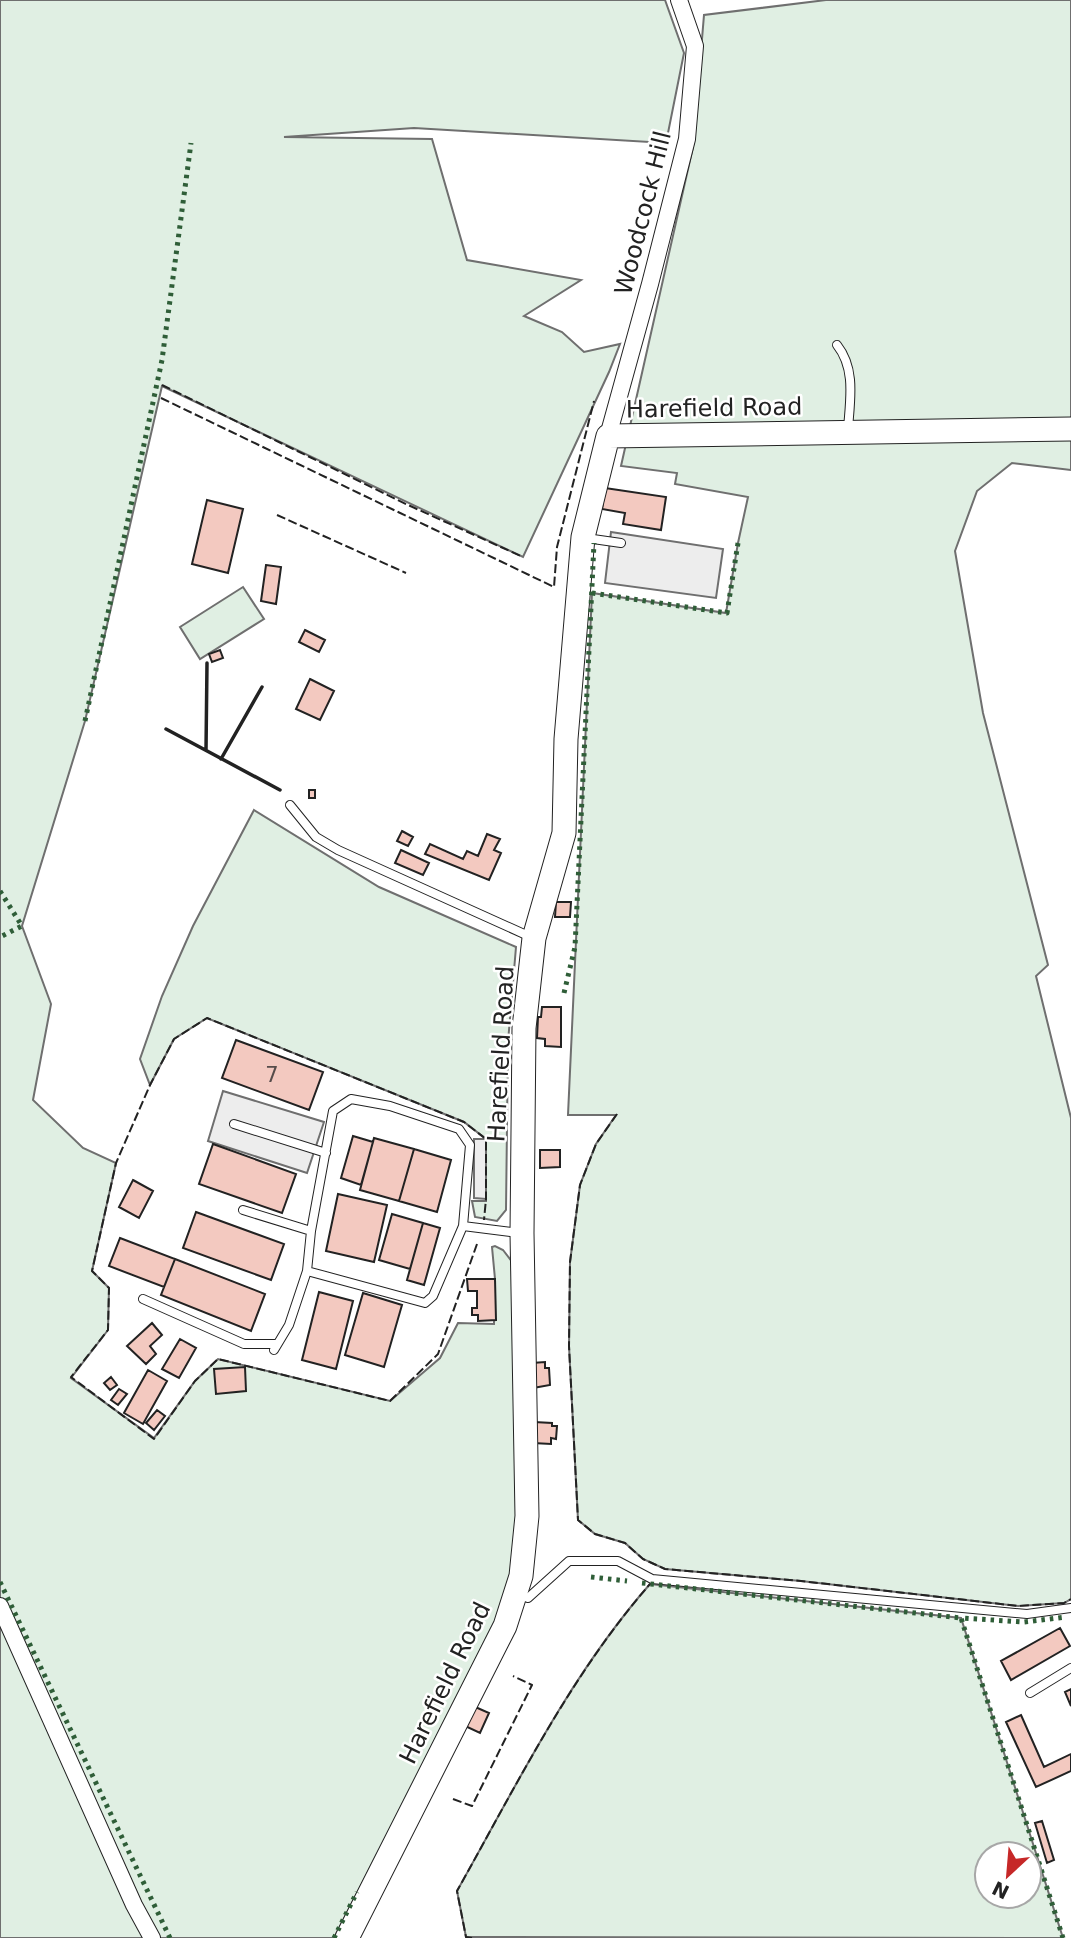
<svg xmlns="http://www.w3.org/2000/svg" width="1071" height="1938" font-family="'DejaVu Sans',sans-serif">
<rect width="100%" height="100%" fill="#fff"/>
<!-- green -->
<path fill="#e0efe3" stroke="#6f6f6f" stroke-width="2" fill-rule="evenodd" d="M 0,0 L 665,0 L 684,53 L 666,143 L 414,128 L 284,137 L 432,139 L 467,260 L 581,280 L 524,316 L 562,332 L 584,352 L 620,344 L 609,372 L 523,557 L 162,386 L 85,721 L 22,926 L 51,1004 L 33,1100 L 83,1148 L 116,1163 L 92,1271 L 109,1288 L 108,1330 L 71,1378 L 154,1438 L 195,1381 L 218,1359 L 390,1401 L 440,1358 L 458,1323 L 494,1324 L 495,1279 L 492,1247 L 495,1246 L 503,1250 L 513,1263 L 517,1531 L 512,1577 L 501,1615 L 334,1938 L 0,1938 Z
M 826,0 L 1071,0 L 1071,470 L 1012,463 L 977,491 L 955,551 L 983,713 L 1048,965 L 1036,976 L 1071,1118 L 1071,1599 L 1064,1603 L 1018,1606 L 801,1581 L 665,1569 L 643,1559 L 625,1543 L 595,1534 L 578,1520 L 569,1346 L 570,1262 L 580,1185 L 596,1144 L 616,1115 L 568,1115 L 592,593 L 726,613 L 738,543 L 748,497 L 675,484 L 677,473 L 621,466 L 693,147 L 704,15 Z
M 243,587 L 264,619 L 200,659 L 180,627 Z
M 254,810 L 379,887 L 516,947 L 508,1042 L 506,1210 L 497,1221 L 475,1217 L 472,1201 L 486,1201 L 486,1139 L 464,1122 L 207,1018 L 174,1039 L 150,1085 L 140,1059 L 162,996 L 193,926 Z
M 650,1584 L 961,1618 L 1063,1938 L 466,1937 L 457,1891 C 516,1786 570,1675 650,1584 ZM 987,1854 L 1029,1854 L 1029,1896 L 987,1896 Z"/>
<!-- parking -->
<path fill="#ededed" stroke="#6f6f6f" stroke-width="2" d="M 611,532 L 723,549 L 716,598 L 605,583 Z
M 223,1091 L 324,1122 L 307,1173 L 208,1141 Z
M 474,1139 L 486,1139 L 486,1199 L 474,1198 Z"/>
<!-- building -->
<path fill="#f3c9c0" stroke="#222" stroke-width="2" d="M 605,488 L 666,497 L 661,530 L 623,524 L 625,513 L 602,509 Z
M 207,500 L 243,509 L 228,573 L 192,564 Z
M 266,565 L 281,567 L 276,604 L 261,601 Z
M 305,630 L 325,640 L 319,652 L 299,642 Z
M 220,650 L 223,658 L 212,662 L 209,654 Z
M 310,679 L 334,691 L 320,720 L 296,709 Z
M 309,790 L 315,790 L 315,798 L 309,798 Z
M 402,831 L 413,837 L 408,846 L 397,841 Z
M 487,834 L 500,839 L 494,850 L 501,853 L 489,880 L 425,854 L 430,844 L 463,859 L 467,851 L 478,856 Z
M 401,850 L 429,863 L 423,875 L 395,863 Z
M 556,902 L 571,902 L 570,917 L 555,917 Z
M 542,1007 L 561,1007 L 561,1047 L 545,1046 L 545,1039 L 537,1038 L 538,1017 L 541,1017 Z
M 236,1040 L 323,1072 L 309,1110 L 222,1078 Z
M 353,1136 L 373,1142 L 361,1185 L 341,1178 Z
M 374,1138 L 414,1149 L 399,1201 L 360,1190 Z
M 213,1144 L 296,1174 L 282,1213 L 199,1184 Z
M 414,1149 L 451,1160 L 437,1212 L 399,1201 Z
M 540,1150 L 560,1150 L 560,1167 L 540,1168 Z
M 133,1180 L 153,1191 L 139,1218 L 119,1207 Z
M 338,1194 L 387,1205 L 374,1262 L 326,1251 Z
M 196,1212 L 284,1244 L 271,1280 L 183,1248 Z
M 392,1214 L 423,1223 L 410,1269 L 379,1260 Z
M 423,1223 L 440,1228 L 424,1285 L 407,1280 Z
M 120,1238 L 175,1259 L 164,1287 L 109,1266 Z
M 175,1259 L 265,1294 L 251,1331 L 161,1295 Z
M 467,1279 L 495,1279 L 496,1320 L 478,1321 L 478,1315 L 472,1315 L 472,1308 L 477,1308 L 477,1291 L 468,1291 Z
M 319,1292 L 353,1301 L 336,1369 L 302,1360 Z
M 363,1293 L 402,1305 L 384,1367 L 345,1355 Z
M 152,1323 L 162,1335 L 150,1346 L 156,1354 L 146,1364 L 127,1346 Z
M 180,1339 L 196,1348 L 179,1378 L 162,1369 Z
M 545,1362 L 545,1368 L 549,1368 L 550,1385 L 533,1388 L 532,1363 Z
M 245,1367 L 246,1391 L 216,1394 L 214,1369 Z
M 148,1370 L 167,1381 L 143,1424 L 124,1413 Z
M 111,1377 L 117,1385 L 110,1390 L 104,1383 Z
M 119,1389 L 127,1394 L 118,1405 L 111,1400 Z
M 157,1410 L 165,1416 L 154,1430 L 146,1423 Z
M 534,1422 L 552,1423 L 552,1426 L 557,1426 L 556,1439 L 551,1438 L 551,1444 L 533,1443 Z
M 1060,1628 L 1070,1646 L 1011,1680 L 1001,1661 Z
M 1071,1689 L 1071,1706 L 1065,1692 Z
M 473,1706 L 489,1713 L 480,1733 L 463,1725 Z
M 1021,1715 L 1044,1767 L 1071,1754 L 1071,1771 L 1036,1787 L 1006,1722 Z
M 1042,1821 L 1054,1860 L 1047,1863 L 1035,1823 Z"/>
<g fill="none" stroke-linecap="round" stroke-linejoin="round">
<!-- lane casing -->
<g stroke="#222" stroke-width="10">
<path id="lane" d="M 837,345 C 856,369 850,400 848,429
M 586,538 L 621,543
M 290,805 L 316,837 L 338,850 L 533,938
M 234,1124 L 326,1153
M 243,1210 L 311,1231
M 307,1271 L 425,1303 L 433,1296 L 463,1226
M 143,1299 L 244,1344 L 276,1344
M 274,1350 L 289,1325 L 307,1271 L 311,1231 L 333,1111 L 351,1099 L 390,1106 L 459,1129 L 470,1145 L 463,1226 L 519,1233
M 518,1594 L 528,1598 L 569,1561 L 618,1561 L 652,1579 L 1027,1614 L 1071,1608
M 1030,1693 L 1071,1668"/>
</g>
<!-- street casing -->
<g stroke="#222" stroke-width="18">
<path id="street" d="M 608,436 L 650,284 L 687,139 L 695,46 L 679,0
M 0,1606 L 134,1905 L 152,1938"/>
</g>
<!-- secondary casing -->
<g stroke="#222" stroke-width="25">
<path id="secondary" d="M 347,1938 L 505,1626 L 521,1576 L 527,1516 L 522,1233 L 524,1028 L 534,938 L 564,833 L 566,739 L 583,537 L 608,436 L 1071,429"/>
</g>
<!-- lane -->
<use href="#lane" stroke="#fff" stroke-width="8"/>
<!-- street -->
<use href="#street" stroke="#fff" stroke-width="16"/>
<!-- secondary -->
<use href="#secondary" stroke="#fff" stroke-width="23"/>
<!-- hedge -->
<path stroke="#2f5e38" stroke-width="5" stroke-dasharray="3.5 5" stroke-linecap="butt" d="M 592,593 L 727,613 L 738,543
M 85,721 L 162,360 L 191,143
M 0,891 L 22,926 L 0,937
M 564,993 L 575,947 L 594,543
M 591,1577 L 627,1581
M 0,1582 L 170,1938
M 642,1583 L 961,1618
M 334,1938 L 357,1892
M 1063,1938 L 961,1618 L 1024,1622 L 1066,1617"/>
<!-- fence -->
<path stroke="#222" stroke-width="2" stroke-dasharray="9 3.5" stroke-linecap="butt" d="M 162,385 L 408,505 L 523,557
M 161,398 L 554,587 L 557,547 L 594,401
M 277,515 L 406,573
M 617,1114 L 596,1144 L 580,1185 L 570,1262 L 569,1346 L 578,1520 L 595,1534 L 625,1543 L 643,1559 L 665,1569 L 801,1581 L 1018,1606 L 1064,1603 L 1071,1599
M 477,1244 L 438,1354 L 390,1401 L 218,1359 L 195,1381 L 154,1439 L 71,1377 L 108,1330 L 109,1288 L 92,1271 L 116,1163 L 150,1085 L 174,1039 L 207,1018 L 464,1122 L 486,1139 L 486,1199 L 484,1220
M 453,1799 L 472,1806 L 532,1685 L 513,1676
M 472,1938 L 466,1937 L 457,1891 C 516,1786 570,1676 650,1584"/>
<!-- wall -->
<path stroke="#222" stroke-width="3.5" d="M 166,729 L 280,790
M 206,750 L 207,663
M 221,759 L 262,687"/>
</g>
<g text-anchor="middle" dominant-baseline="central" stroke-width="5" stroke-linejoin="round" paint-order="stroke">
<!-- number labels -->
<g font-size="21" fill="#564c4a">
<text x="272" y="1075">7</text>
</g>
<!-- street labels -->
<g font-size="24" fill="#222" stroke="#fff">
<text transform="translate(643 213) rotate(-76)">Woodcock Hill</text>
<text transform="translate(714 408) rotate(-1)">Harefield Road</text>
<text transform="translate(501 1054) rotate(-87)">Harefield Road</text>
<text transform="translate(445 1683) rotate(-64)">Harefield Road</text>
</g>
</g>
<!-- north arrow -->
<g transform="translate(1008 1875) rotate(206)"><circle r="33" fill="#ffffff" stroke="#a7a7a7" stroke-width="2"/>
<path d="M0-5L12 26L0 18L-12 26Z" fill="#c62828"/>
<text y="-10" font-size="19" font-weight="bold" text-anchor="middle" fill="#222222">N</text>
</g>
</svg>
